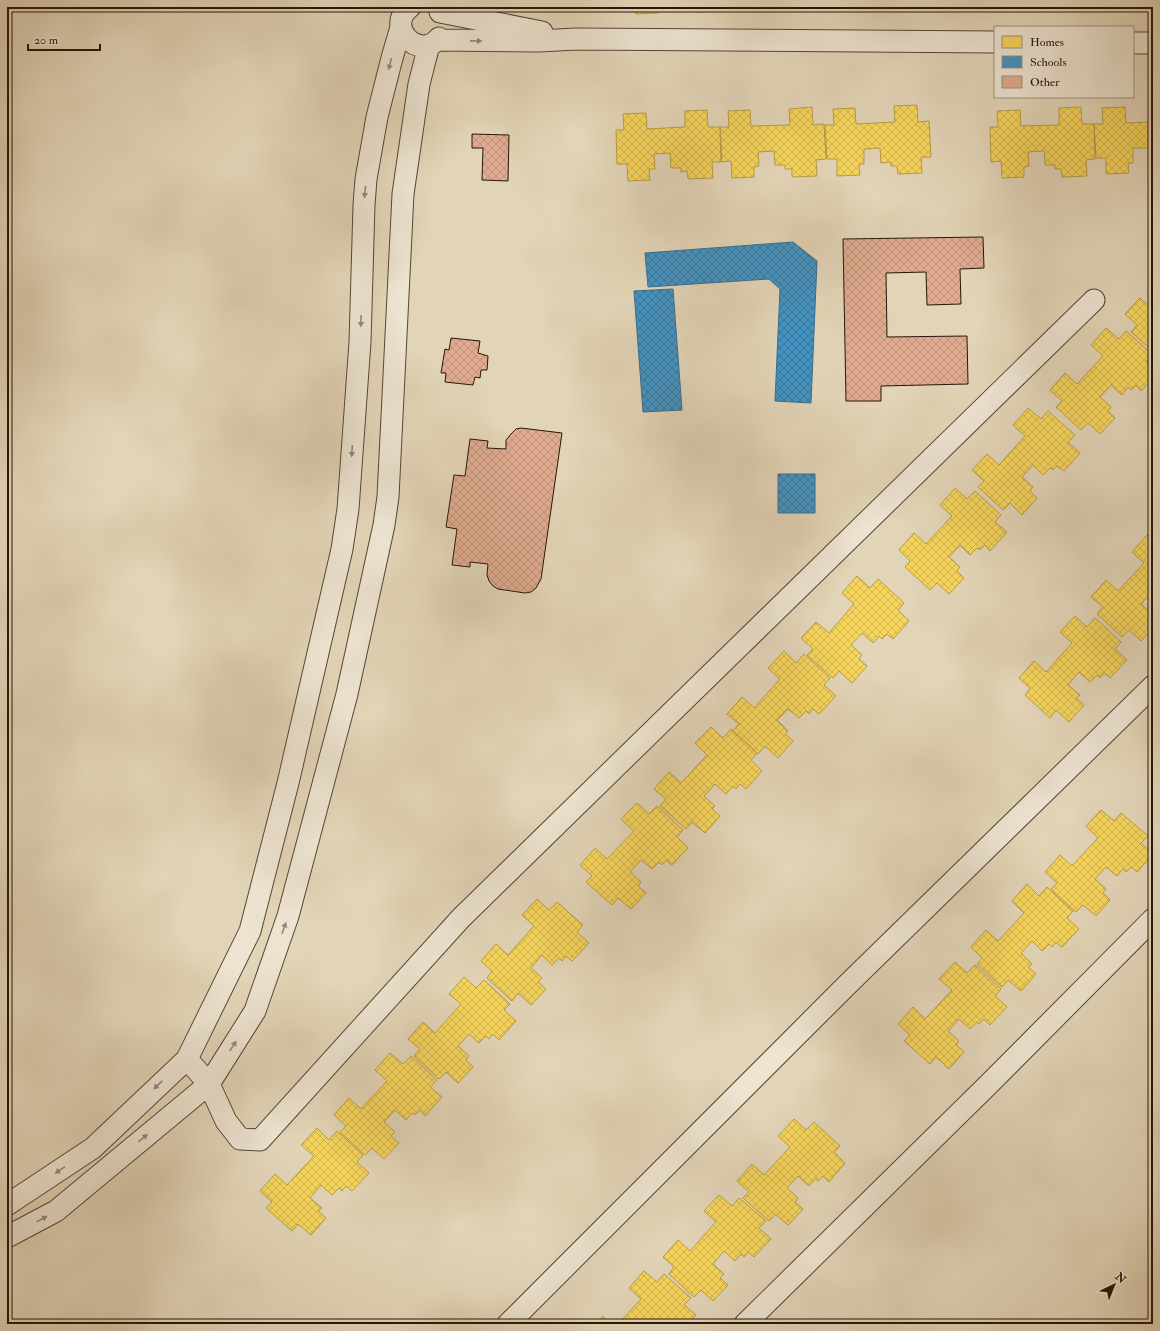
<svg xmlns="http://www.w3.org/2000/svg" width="1160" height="1331" font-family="'IM FELL Double Pica',serif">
<defs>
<pattern id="homes-cross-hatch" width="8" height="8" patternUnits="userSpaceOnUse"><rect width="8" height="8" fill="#f6d55c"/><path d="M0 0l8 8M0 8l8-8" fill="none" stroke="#d3b64f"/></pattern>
<pattern id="schools-cross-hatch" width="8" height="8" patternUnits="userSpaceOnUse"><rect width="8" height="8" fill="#4393c3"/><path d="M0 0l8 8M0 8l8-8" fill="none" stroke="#38779d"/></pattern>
<pattern id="building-cross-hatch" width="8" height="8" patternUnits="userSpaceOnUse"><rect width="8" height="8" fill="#dfaa8f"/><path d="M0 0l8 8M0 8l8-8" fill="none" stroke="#bf927a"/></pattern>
</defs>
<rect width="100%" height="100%" fill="#e2d4b7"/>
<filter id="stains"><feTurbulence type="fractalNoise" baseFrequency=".005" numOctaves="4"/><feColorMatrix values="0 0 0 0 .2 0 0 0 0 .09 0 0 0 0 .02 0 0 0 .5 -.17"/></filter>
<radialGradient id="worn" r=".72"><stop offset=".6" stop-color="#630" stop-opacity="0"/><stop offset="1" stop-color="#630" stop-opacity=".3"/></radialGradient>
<!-- homes -->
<path fill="url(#homes-cross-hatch)" stroke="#b79c43" d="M 635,7 L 658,7 L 658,13 L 636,14 Z
M 695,7 L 720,7 L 720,11 L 696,12 Z
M 741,7 L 763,7 L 763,9 L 741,10 Z
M 917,105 L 918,122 L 929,121 L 931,157 L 921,157 L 922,173 L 898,174 L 897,166 L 891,166 L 891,162 L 881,163 L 880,148 L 864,149 L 864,164 L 859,164 L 860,175 L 837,176 L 837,159 L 827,159 L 825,125 L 834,125 L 833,109 L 855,108 L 856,124 L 895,122 L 894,106 Z
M 812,107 L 813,125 L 824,124 L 826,159 L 816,160 L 817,176 L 792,177 L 792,169 L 785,169 L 785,165 L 775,165 L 774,151 L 758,152 L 759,166 L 754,167 L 754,177 L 732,178 L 731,161 L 722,162 L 720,127 L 729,127 L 728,111 L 750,110 L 751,126 L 790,125 L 789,109 Z
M 1081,107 L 1082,124 L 1094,124 L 1095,159 L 1086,160 L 1087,176 L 1062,177 L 1061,169 L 1055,169 L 1055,165 L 1045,165 L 1044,151 L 1028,152 L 1029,166 L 1024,167 L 1024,177 L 1002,178 L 1001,161 L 991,162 L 990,127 L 998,127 L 997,111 L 1020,110 L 1021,126 L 1059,125 L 1059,108 Z
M 1125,107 L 1126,123 L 1153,122 L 1153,162 L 1150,162 L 1149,148 L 1133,148 L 1133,163 L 1128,163 L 1129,173 L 1106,174 L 1106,158 L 1096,158 L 1094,124 L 1103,124 L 1102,108 Z
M 707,110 L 708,127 L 720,127 L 721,162 L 712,162 L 713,178 L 688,179 L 687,171 L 681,172 L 681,168 L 671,168 L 670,153 L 654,154 L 655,169 L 649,169 L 650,180 L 628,181 L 627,164 L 617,164 L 616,130 L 624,130 L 623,114 L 646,113 L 647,129 L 685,127 L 685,111 Z
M 1140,298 L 1152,309 L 1153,308 L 1153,351 L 1131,332 L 1137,325 L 1125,314 Z
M 1106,328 L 1119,339 L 1126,331 L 1153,355 L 1146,362 L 1153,368 L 1153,378 L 1141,391 L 1136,385 L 1131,390 L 1128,387 L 1122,395 L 1111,385 L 1100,397 L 1111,407 L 1108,411 L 1115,418 L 1100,434 L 1088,423 L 1081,430 L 1056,407 L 1062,401 L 1050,390 L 1065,373 L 1077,384 L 1103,356 L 1091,345 Z
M 1028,408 L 1041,419 L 1048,411 L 1075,435 L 1068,442 L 1080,453 L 1064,471 L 1057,466 L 1053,470 L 1050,468 L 1043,475 L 1033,465 L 1022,477 L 1033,487 L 1030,491 L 1037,498 L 1022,515 L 1010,503 L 1003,510 L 978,487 L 984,481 L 972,470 L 987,454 L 999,465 L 1025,436 L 1013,425 Z
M 955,488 L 967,499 L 975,491 L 1001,515 L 995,522 L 1007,532 L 990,551 L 985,545 L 980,550 L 977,548 L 970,555 L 960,545 L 949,557 L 960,567 L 957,571 L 964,578 L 949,594 L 937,583 L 930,590 L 905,567 L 910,561 L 899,550 L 914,533 L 926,544 L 952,516 L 940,505 Z
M 1147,535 L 1153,540 L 1153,593 L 1152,592 L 1141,604 L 1152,614 L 1149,618 L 1153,621 L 1153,628 L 1141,641 L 1129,630 L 1122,637 L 1097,614 L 1103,607 L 1091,597 L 1106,580 L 1118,591 L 1144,563 L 1132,552 Z
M 857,576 L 870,588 L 878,579 L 904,603 L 898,610 L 909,621 L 893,639 L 887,634 L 882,639 L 879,636 L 873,643 L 862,633 L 851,645 L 862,655 L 859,659 L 867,666 L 852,683 L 839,671 L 833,678 L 807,655 L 813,649 L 801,638 L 816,622 L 829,633 L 854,604 L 842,593 Z
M 1075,616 L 1087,627 L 1095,618 L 1121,642 L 1115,649 L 1127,660 L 1110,678 L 1104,673 L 1100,678 L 1097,675 L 1090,682 L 1079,672 L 1068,685 L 1080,695 L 1076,698 L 1084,705 L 1069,722 L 1056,710 L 1050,718 L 1025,695 L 1030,688 L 1019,678 L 1034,661 L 1046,672 L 1072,643 L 1060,632 Z
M 784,651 L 796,663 L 804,654 L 830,678 L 824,685 L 836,696 L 819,714 L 813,709 L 809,714 L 806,711 L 799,718 L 788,709 L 777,720 L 788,731 L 785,734 L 793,741 L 778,758 L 765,746 L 758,754 L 733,731 L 739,724 L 727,714 L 742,697 L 754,708 L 780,679 L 768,668 Z
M 711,727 L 723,738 L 731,729 L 757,753 L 751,760 L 762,771 L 746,789 L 740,784 L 736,789 L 733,786 L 726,794 L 715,784 L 704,796 L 715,806 L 712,809 L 720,816 L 705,833 L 692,822 L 686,829 L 660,806 L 666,799 L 654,789 L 669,772 L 681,783 L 707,755 L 695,743 Z
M 637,803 L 649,814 L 657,806 L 683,830 L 677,837 L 688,848 L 672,865 L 666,860 L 662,865 L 659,862 L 652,869 L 641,860 L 630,872 L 641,882 L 638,886 L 646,893 L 631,909 L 618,898 L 612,905 L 586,882 L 592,876 L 580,865 L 595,848 L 607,859 L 634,831 L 621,819 Z
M 1101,810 L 1114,821 L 1121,813 L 1148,836 L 1141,843 L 1153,854 L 1137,872 L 1131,867 L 1126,872 L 1123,869 L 1117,876 L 1106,867 L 1095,879 L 1106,889 L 1103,893 L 1110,900 L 1096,916 L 1083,905 L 1076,912 L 1051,889 L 1057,883 L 1045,872 L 1060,855 L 1072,866 L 1098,838 L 1086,826 Z
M 1027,884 L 1039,896 L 1047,887 L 1073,911 L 1067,918 L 1079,929 L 1062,947 L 1056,942 L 1052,947 L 1049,944 L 1042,951 L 1032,941 L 1021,953 L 1032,964 L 1028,967 L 1036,974 L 1021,991 L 1008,980 L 1002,987 L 977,964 L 982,958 L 971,947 L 986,930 L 998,941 L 1024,913 L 1012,901 Z
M 537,899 L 549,910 L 557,902 L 583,925 L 577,932 L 589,943 L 572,961 L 566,956 L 562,961 L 559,958 L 552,965 L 542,955 L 531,968 L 542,978 L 538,982 L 546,989 L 531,1005 L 518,993 L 512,1001 L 487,978 L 492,971 L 481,961 L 496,944 L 508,955 L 534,926 L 522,915 Z
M 955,962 L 967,973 L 975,965 L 1001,989 L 995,996 L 1007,1007 L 990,1025 L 984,1019 L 979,1024 L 977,1022 L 970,1029 L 959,1019 L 948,1031 L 959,1041 L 956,1045 L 964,1052 L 949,1069 L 936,1057 L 930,1064 L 904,1041 L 910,1035 L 898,1024 L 913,1007 L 925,1019 L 952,990 L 939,979 Z
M 464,977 L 476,988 L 484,980 L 510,1004 L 504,1010 L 516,1021 L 499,1040 L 493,1034 L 489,1039 L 486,1036 L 479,1043 L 469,1034 L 458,1046 L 469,1056 L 466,1060 L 473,1067 L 458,1083 L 446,1072 L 439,1079 L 414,1056 L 420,1049 L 408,1039 L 423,1022 L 435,1033 L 461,1004 L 449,994 Z
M 390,1053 L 403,1064 L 411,1056 L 437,1080 L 430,1087 L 442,1097 L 425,1116 L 420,1110 L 415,1115 L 412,1113 L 406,1120 L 395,1110 L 384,1122 L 395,1132 L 391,1136 L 399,1143 L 384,1159 L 372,1148 L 365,1155 L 340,1132 L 346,1126 L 334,1115 L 349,1098 L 361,1109 L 387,1081 L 375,1070 Z
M 794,1119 L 806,1130 L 814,1122 L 840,1146 L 834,1152 L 845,1163 L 829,1182 L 823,1176 L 818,1181 L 816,1178 L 809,1186 L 798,1176 L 787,1188 L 798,1198 L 795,1202 L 803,1209 L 788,1225 L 775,1214 L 769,1221 L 743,1198 L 749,1192 L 737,1181 L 752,1164 L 764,1175 L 790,1147 L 778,1136 Z
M 317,1128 L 329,1140 L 337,1131 L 363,1155 L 357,1162 L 369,1173 L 352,1191 L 346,1186 L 342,1191 L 339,1188 L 332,1195 L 321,1185 L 310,1198 L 322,1208 L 318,1211 L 326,1218 L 311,1235 L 298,1224 L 292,1231 L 266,1208 L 272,1202 L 260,1191 L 275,1174 L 287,1185 L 314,1156 L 301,1145 Z
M 719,1195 L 732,1206 L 739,1198 L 766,1221 L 759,1228 L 771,1239 L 754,1257 L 748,1252 L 744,1257 L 741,1254 L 735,1261 L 724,1251 L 713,1264 L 724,1274 L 720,1278 L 728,1285 L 713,1301 L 701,1290 L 694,1297 L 669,1274 L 674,1267 L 663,1257 L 678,1240 L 690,1251 L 716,1222 L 704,1211 Z
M 644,1271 L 657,1282 L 664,1274 L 691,1298 L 684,1305 L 696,1315 L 688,1324 L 618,1324 L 641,1299 L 629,1288 Z
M 603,1316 L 611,1324 L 596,1324 Z"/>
<!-- schools -->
<path fill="url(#schools-cross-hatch)" stroke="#3a6e8c" d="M 793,242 L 817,261 L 811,403 L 775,401 L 780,289 L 769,279 L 648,287 L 645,253 Z
M 673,289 L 682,410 L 643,412 L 634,291 Z
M 778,474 L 815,474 L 815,513 L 778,513 Z"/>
<!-- building -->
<path fill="url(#building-cross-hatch)" stroke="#25170a" d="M 472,134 L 509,135 L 508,181 L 482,180 L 483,148 L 472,148 Z
M 983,237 L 984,268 L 960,269 L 961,304 L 927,305 L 926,272 L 886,273 L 887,337 L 967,336 L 968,384 L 881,386 L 881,401 L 846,401 L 843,239 Z
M 451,338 L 480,341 L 478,353 L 488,356 L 487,370 L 481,370 L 480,378 L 475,377 L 473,385 L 445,382 L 446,373 L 441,373 L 445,349 L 449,350 Z
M 521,428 L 562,433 L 541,579 L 536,588 L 531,592 L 525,593 L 498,589 L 493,586 L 489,581 L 487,575 L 488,564 L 470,562 L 470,567 L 452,565 L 457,529 L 446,527 L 454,475 L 465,476 L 470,439 L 488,441 L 487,448 L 506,449 L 506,440 L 511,434 L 516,429 Z"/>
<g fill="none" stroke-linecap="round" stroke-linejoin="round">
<!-- street casing -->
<g stroke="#544635" stroke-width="23">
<path id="street" d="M 410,7 C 384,26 419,62 439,38
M 440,12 L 542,32
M 437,40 L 539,41 L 576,39 L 995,42
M 1133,43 L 1153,43
M 187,1059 L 209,1084 L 226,1121 L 240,1139 L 260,1140 L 461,918 L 1094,300
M 7,1205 L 93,1148 L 187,1059 L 250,931 L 288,783 L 342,549 L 348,509 L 360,342 L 364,205 L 366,179 L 377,117 L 392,58 L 401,27
M 7,1237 L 56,1211 L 209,1084 L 255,1011 L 288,916 L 347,694 L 384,525 L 388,497 L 403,194 L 419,84 L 429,45
M 508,1324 L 848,984 L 1153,686
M 745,1324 L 991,1082 L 1153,919"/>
</g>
<!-- street -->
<use href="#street" stroke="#ece3d0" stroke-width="21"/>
</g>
<!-- one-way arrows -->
<defs><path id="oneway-solid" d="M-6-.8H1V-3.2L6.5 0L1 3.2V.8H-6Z"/></defs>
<g fill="#928777">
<use href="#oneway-solid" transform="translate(476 41) rotate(1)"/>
<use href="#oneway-solid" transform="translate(390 64) rotate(104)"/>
<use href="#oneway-solid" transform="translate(365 192) rotate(95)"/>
<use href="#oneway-solid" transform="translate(361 321) rotate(91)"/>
<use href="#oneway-solid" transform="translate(352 451) rotate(94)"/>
<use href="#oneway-solid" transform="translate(284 928) rotate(-71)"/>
<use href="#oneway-solid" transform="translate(233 1046) rotate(-57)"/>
<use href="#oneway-solid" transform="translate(158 1085) rotate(137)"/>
<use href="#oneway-solid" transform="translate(143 1138) rotate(-40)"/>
<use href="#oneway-solid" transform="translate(60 1170) rotate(146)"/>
<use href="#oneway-solid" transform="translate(42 1219) rotate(-29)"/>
</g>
<!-- margin -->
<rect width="1160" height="1331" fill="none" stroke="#e2d4b7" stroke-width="24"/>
<rect x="8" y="8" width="1144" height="1315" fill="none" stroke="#25170a" stroke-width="2"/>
<rect x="12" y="12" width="1136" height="1307" fill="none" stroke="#25170a"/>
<!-- legend -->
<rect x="994" y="26" width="140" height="72" fill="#ece3d0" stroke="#9c9181"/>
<rect x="1002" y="36" width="20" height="12" fill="#f6d55c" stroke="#9c9181"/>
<text x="1030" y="46" font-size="12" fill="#25170a">Homes</text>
<rect x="1002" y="56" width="20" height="12" fill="#4393c3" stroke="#9c9181"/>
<text x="1030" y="66" font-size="12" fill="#25170a">Schools</text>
<rect x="1002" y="76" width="20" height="12" fill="#dfaa8f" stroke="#9c9181"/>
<text x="1030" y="86" font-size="12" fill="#25170a">Other</text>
<!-- north arrow -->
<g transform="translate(1114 1285) rotate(43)" stroke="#ece3d0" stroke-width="3" paint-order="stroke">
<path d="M0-3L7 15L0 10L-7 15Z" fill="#25170a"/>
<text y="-6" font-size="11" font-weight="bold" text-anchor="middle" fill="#25170a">N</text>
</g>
<!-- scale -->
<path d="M28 44v6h72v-6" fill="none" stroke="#25170a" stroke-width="2"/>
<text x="34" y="44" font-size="12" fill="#25170a" stroke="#ece3d0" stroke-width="3" paint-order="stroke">20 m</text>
<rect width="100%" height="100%" filter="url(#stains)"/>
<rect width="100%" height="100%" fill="url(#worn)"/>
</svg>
